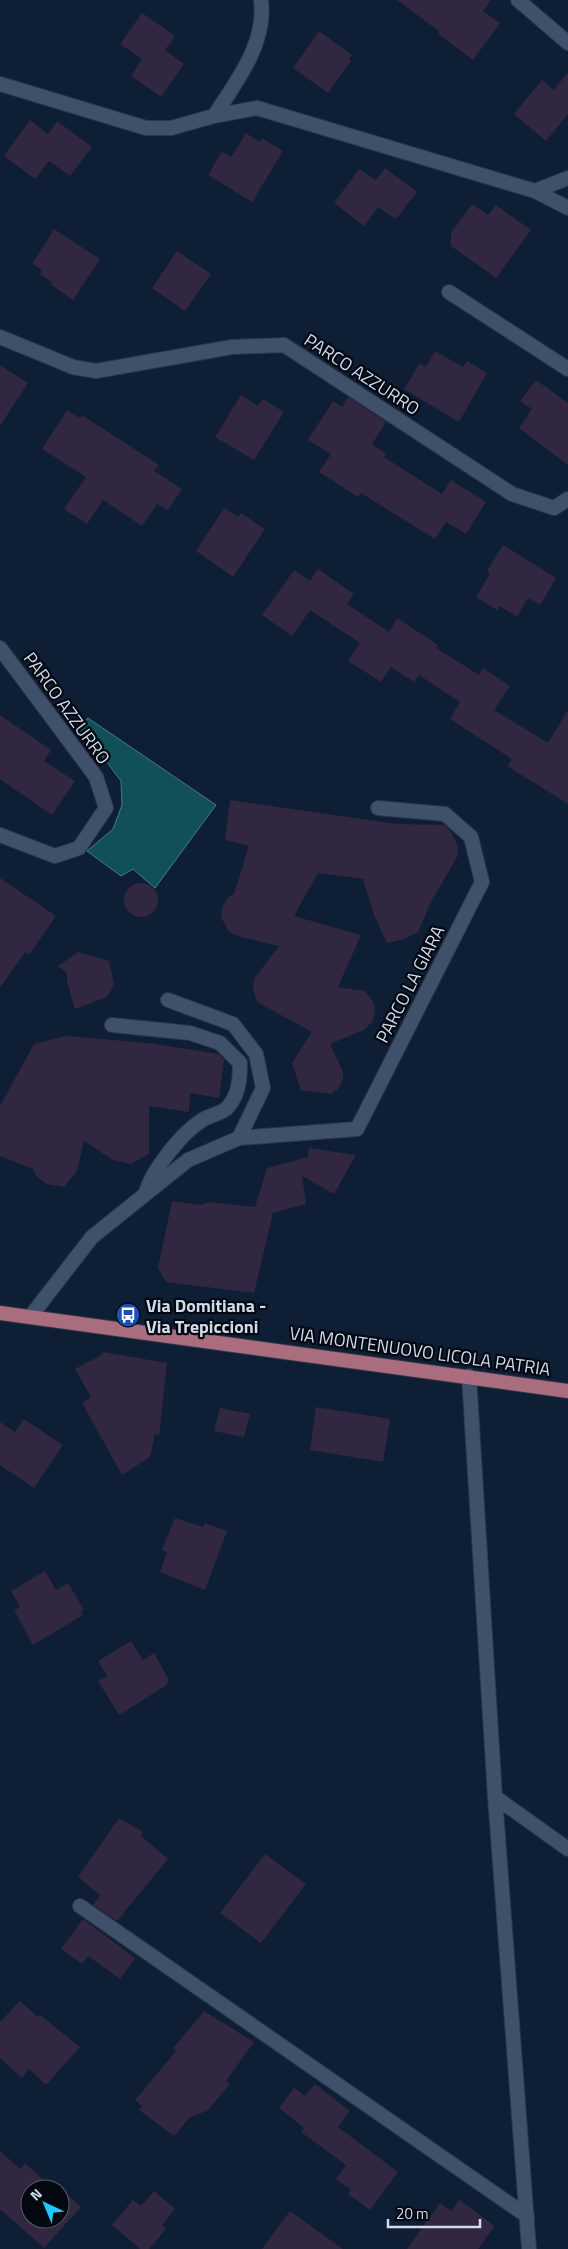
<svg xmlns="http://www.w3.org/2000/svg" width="568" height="2249" font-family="'Titillium Web',sans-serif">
<rect width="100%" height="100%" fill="#0e1e34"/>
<!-- water -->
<path fill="#115058" stroke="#4b7a84" d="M 88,718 L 216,805 L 155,888 L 133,869 L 121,876 L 87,851 L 113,829 L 122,805 L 121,781 L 97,749 L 76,728 Z"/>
<!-- building -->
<path fill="#322740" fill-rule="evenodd" d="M 397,0 L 491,0 L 483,11 L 500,23 L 473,60 L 438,34 L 440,32 Z
M 142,13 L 175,36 L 165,50 L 184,64 L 161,97 L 131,76 L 142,59 L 120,44 Z
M 319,31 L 352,55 L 349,59 L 351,61 L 328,93 L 293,68 Z
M 568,72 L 568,114 L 546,141 L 514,114 L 542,80 L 554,90 Z
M 30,120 L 48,134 L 57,121 L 92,147 L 70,176 L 49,161 L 35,179 L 4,156 Z
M 246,133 L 260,142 L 262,138 L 283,151 L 252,202 L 208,175 L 222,152 L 231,157 Z
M 385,168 L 417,192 L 396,219 L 378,207 L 364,226 L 334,203 L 359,169 L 376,180 Z
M 472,204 L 488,215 L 496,205 L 531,230 L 496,278 L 451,246 L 451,233 Z
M 54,229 L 100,259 L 73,300 L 50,284 L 52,282 L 40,274 L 42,270 L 32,264 Z
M 177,251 L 211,274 L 185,311 L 152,288 Z
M 435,351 L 463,367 L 467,361 L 487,373 L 459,422 L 404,389 L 420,363 L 426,367 Z
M 0,365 L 28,383 L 0,426 Z
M 536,380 L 568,403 L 568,465 L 519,428 L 532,409 L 520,401 Z
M 241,395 L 258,406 L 263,399 L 284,412 L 254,460 L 215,437 Z
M 348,397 L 386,422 L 372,444 L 386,454 L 384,457 L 442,494 L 451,480 L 486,502 L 466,534 L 446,522 L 435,539 L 361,493 L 358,497 L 319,472 L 331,454 L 308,440 L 333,401 L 342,407 Z
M 67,410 L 80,418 L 82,415 L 159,465 L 154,471 L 182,489 L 168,510 L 157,504 L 142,526 L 103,500 L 87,524 L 64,509 L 86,477 L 42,449 Z
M 224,508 L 238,517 L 241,513 L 265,529 L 233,577 L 196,551 Z
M 503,545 L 556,578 L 540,605 L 528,598 L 517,617 L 500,606 L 497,610 L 476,597 L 490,574 L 487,571 Z
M 318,569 L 354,594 L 347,604 L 389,632 L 397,618 L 438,645 L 436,648 L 479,675 L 483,668 L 510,686 L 494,710 L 548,743 L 568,710 L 568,804 L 507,766 L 512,759 L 450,719 L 460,702 L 419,675 L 414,682 L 391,667 L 381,682 L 348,661 L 360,643 L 310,610 L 292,636 L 262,615 L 294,570 L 310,581 Z
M 0,715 L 51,750 L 44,761 L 75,781 L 52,815 L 0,779 Z
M 230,800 L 397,824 L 445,825 L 450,831 L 458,846 L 457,857 L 431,902 L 418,932 L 401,940 L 387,943 L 374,915 L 363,879 L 318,873 L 294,916 L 361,935 L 338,987 L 365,991 L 374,1003 L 375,1013 L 372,1022 L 364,1030 L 330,1044 L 343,1072 L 343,1079 L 338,1089 L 331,1094 L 301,1090 L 292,1063 L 312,1032 L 257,1002 L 253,988 L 254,979 L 279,946 L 242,937 L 229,932 L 221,917 L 222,908 L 227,898 L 234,894 L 249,846 L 225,840 Z
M 0,878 L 56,916 L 29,955 L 25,952 L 0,988 Z
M124 900a17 17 0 1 1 34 0a17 17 0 1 1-34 0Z
M 78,952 L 109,961 L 114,984 L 107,997 L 75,1009 L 67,982 L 67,973 L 58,966 Z
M 66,1036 L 148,1043 L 219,1054 L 224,1060 L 219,1098 L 190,1093 L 189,1112 L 149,1106 L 149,1154 L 131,1164 L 113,1160 L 84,1141 L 77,1171 L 64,1187 L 47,1184 L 36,1176 L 33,1169 L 0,1156 L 0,1106 L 34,1044 Z
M 309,1148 L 356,1155 L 334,1194 L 302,1176 L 306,1204 L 273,1213 L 254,1293 L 166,1282 L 158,1268 L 172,1201 L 201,1205 L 208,1202 L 255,1207 L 267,1168 L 308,1157 Z
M 103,1352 L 167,1363 L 159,1436 L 155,1434 L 150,1457 L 122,1475 L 82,1403 L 91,1397 L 75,1369 L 100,1356 Z
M 316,1407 L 390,1419 L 383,1462 L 310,1450 Z
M 220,1408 L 250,1414 L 244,1437 L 214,1431 Z
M 24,1419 L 63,1445 L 34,1488 L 0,1465 L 0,1422 L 15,1432 Z
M 175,1518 L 203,1527 L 205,1523 L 227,1531 L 205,1590 L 160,1572 L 167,1552 L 162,1550 Z
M 45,1571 L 56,1590 L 68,1583 L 84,1610 L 81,1612 L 83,1615 L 33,1645 L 14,1610 L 20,1607 L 11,1591 Z
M 131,1641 L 143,1660 L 154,1653 L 169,1680 L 167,1682 L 168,1684 L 119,1715 L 98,1681 L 107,1676 L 98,1661 Z
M 119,1818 L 143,1832 L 141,1836 L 168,1859 L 117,1921 L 93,1905 L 100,1895 L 78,1877 Z
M 265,1854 L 306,1884 L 261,1943 L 220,1913 Z
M 83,1919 L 135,1958 L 120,1979 L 88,1956 L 82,1964 L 61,1949 Z
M 20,2001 L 38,2017 L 40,2015 L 80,2047 L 46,2085 L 29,2069 L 22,2078 L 0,2058 L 0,2022 Z
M 204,2011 L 254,2042 L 226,2081 L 230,2084 L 207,2111 L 190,2117 L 174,2136 L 139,2110 L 142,2106 L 135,2100 L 176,2051 L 173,2048 Z
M 315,2084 L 350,2111 L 338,2127 L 398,2172 L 370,2210 L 348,2194 L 351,2190 L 336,2179 L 346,2165 L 301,2132 L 304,2128 L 279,2108 L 294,2088 L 305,2096 Z
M 0,2151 L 20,2169 L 25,2163 L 49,2185 L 52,2181 L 81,2207 L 44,2248 L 0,2209 ZM 30,2189 L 60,2189 L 60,2219 L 30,2219 Z
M 154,2191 L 175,2209 L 162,2225 L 166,2229 L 149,2249 L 140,2249 L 112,2225 L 133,2200 L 141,2206 Z
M 459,2200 L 495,2226 L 478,2249 L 407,2249 L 440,2203 L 451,2211 Z
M 290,2211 L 343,2249 L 262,2249 Z"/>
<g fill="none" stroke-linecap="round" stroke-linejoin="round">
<!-- minor casing -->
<g stroke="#2e3649" stroke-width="16">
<path id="minor" d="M 518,0 L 568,43
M 0,84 L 146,128 L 171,128 L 214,116 L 257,108 L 535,191 L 568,178
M 214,116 C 236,82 267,43 261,0
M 535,191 L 568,208
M 449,292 L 568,369
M 0,337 L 73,367 L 96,371 L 232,347 L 284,345 L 512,494 L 554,508 L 568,499
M 0,648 L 96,777 L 106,808 L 79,848 L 55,856 L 0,835
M 168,1000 L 233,1024 L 256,1054 L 263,1088 L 239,1138
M 112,1025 L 190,1033 L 220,1043 L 240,1063 C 240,1079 239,1094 228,1107 C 223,1113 211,1115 204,1119 C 183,1131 153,1169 146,1192
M 30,1317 L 92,1237 L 188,1160 L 239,1138 L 357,1129 L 482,882 L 471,837 L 445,814 L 378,808
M 469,1376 L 495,1797 L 568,1849
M 495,1797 L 529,2249
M 80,1906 L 527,2216"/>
</g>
<!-- primary casing -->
<g stroke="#2e3649" stroke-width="16">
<path id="primary" d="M 0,1313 L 568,1391"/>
</g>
<!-- minor -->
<use href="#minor" stroke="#3f516a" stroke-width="14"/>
<!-- primary -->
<use href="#primary" stroke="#a96d7e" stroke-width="14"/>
</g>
<!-- icons -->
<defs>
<g id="bus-disc" transform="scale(1.25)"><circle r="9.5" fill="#1a4fb4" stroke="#030811"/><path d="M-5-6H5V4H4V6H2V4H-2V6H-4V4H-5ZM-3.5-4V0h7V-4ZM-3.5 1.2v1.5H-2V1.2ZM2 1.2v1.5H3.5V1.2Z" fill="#fff"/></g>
</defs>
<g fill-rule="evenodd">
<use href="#bus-disc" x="128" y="1315"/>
</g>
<g text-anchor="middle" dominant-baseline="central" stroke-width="4.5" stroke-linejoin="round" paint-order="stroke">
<!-- street labels -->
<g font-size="18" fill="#d1dceb" stroke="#030811">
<text transform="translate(362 374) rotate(33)">PARCO AZZURRO</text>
<text transform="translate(67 708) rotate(54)">PARCO AZZURRO</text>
<text transform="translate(410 984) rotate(-63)">PARCO LA GIARA</text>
<text transform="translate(420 1351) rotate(8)">VIA MONTENUOVO LICOLA PATRIA</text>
</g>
<!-- poi labels -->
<g font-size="18" font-weight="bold" fill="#d1dceb" stroke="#030811" text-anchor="start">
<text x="146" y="1305">Via Domitiana -<tspan x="146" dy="21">Via Trepiccioni</tspan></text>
</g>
</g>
<!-- north arrow -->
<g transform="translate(45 2204) rotate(316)"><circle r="24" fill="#030811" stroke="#555d68"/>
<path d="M0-4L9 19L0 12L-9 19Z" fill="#1fc9fd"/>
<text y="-8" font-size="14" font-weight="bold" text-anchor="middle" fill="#d1dceb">N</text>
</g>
<!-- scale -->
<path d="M388 2219v8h92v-8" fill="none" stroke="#d1dceb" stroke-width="2.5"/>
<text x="396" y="2219" font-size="15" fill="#d1dceb" stroke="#030811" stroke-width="4" paint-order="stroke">20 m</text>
</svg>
